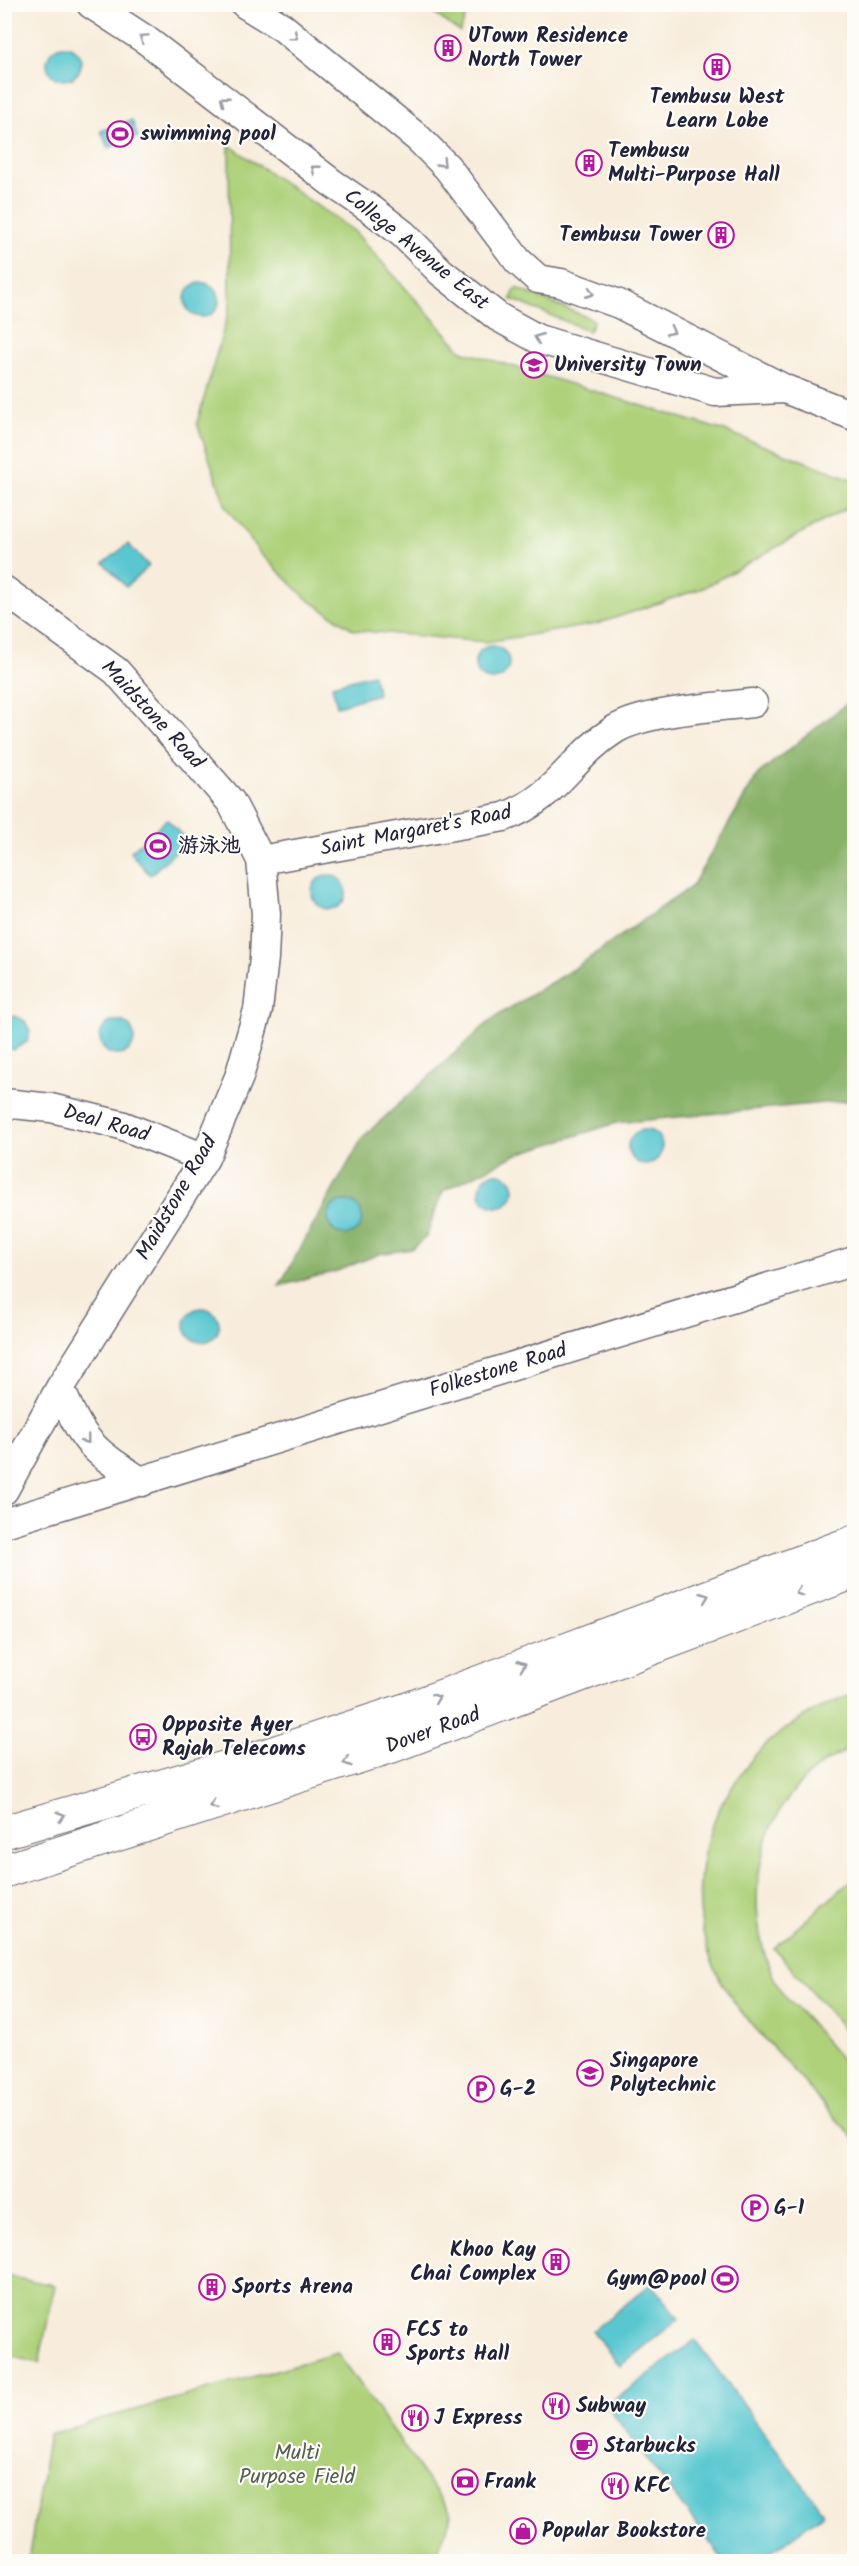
<svg xmlns="http://www.w3.org/2000/svg" width="859" height="2566" font-family="Kalam,'LXGW WenKai TC',sans-serif">
<rect width="100%" height="100%" fill="#fdfcf7"/>
<filter id="ink" filterUnits="userSpaceOnUse"><feTurbulence type="fractalNoise" baseFrequency=".0167" numOctaves="2"/><feDisplacementMap in="SourceGraphic" scale="12" xChannelSelector="R" yChannelSelector="G"/><feConvolveMatrix kernelMatrix="1 2 1 2 8 2 1 2 1" color-interpolation-filters="sRGB"/></filter>
<filter id="wash" filterUnits="userSpaceOnUse"><feTurbulence type="fractalNoise" baseFrequency=".008" numOctaves="4" result="noise"/><feDisplacementMap in="SourceGraphic" scale="24" xChannelSelector="R" yChannelSelector="G"/><feGaussianBlur stdDeviation="1.35" result="paint"/><feColorMatrix in="noise" values="0 0 0 0 0 0 0 0 0 0 0 0 0 0 0 0 0 1.4 0 .05"/><feComposite in="paint" operator="in"/></filter>
<g filter="url(#wash)">
<rect width="100%" height="100%" fill="#f8eddc"/>
<!-- green -->
<path fill="#aed17a" stroke="#687a5a" stroke-width="1.5" d="M 422,5 L 481,5 L 466,15 L 460,32 Z
M 229,145 L 354,231 L 462,351 L 725,431 L 854,480 L 854,504 L 703,588 L 597,624 L 486,642 L 354,630 L 307,599 L 260,553 L 226,507 L 197,423 L 230,307 Z
M 516,288 L 594,320 L 589,331 L 511,299 Z
M 854,1694 L 854,1748 C 760,1781 733,1905 779,1988 C 783,1996 793,2004 800,2012 C 818,2032 836,2053 854,2074 L 854,2139 C 828,2110 802,2080 776,2051 C 759,2032 740,2013 727,1991 C 685,1925 693,1838 739,1777 C 745,1769 751,1759 758,1752 C 780,1730 825,1701 854,1694 Z
M 854,1878 L 854,2041 L 774,1948 Z
M 5,2276 L 55,2285 L 39,2363 L 5,2355 Z
M 337,2353 L 452,2514 L 434,2561 L 28,2561 L 49,2434 Z"/>
<!-- forest -->
<path fill="#8ab36a" stroke="#566a52" stroke-width="1.5" d="M 849,702 L 854,706 L 854,1100 L 616,1123 L 515,1155 L 443,1191 L 426,1237 L 411,1249 L 379,1254 L 337,1271 L 279,1286 L 363,1137 L 492,1019 L 573,969 L 692,886 L 758,774 Z"/>
<!-- water -->
<path fill="#5ac7d0" stroke="#3e7486" stroke-width="1.5" d="M47 63a17 17 0 1 1 34 0a17 17 0 1 1-34 0Z
M 132,120 L 138,137 L 108,148 L 101,131 Z
M185 300a17 17 0 1 1 34 0a17 17 0 1 1-34 0Z
M 128,544 L 149,566 L 126,587 L 104,563 Z
M475 663a17 17 0 1 1 34 0a17 17 0 1 1-34 0Z
M 373,674 L 378,694 L 337,706 L 332,685 Z
M 167,819 L 187,841 L 150,875 L 130,852 Z
M312 892a17 17 0 1 1 34 0a17 17 0 1 1-34 0Z
M 14,1016 L 25,1021 L 30,1031 L 27,1042 L 13,1050 L 5,1047 L 4,1018 Z
M100 1038a17 17 0 1 1 34 0a17 17 0 1 1-34 0Z
M628 1147a17 17 0 1 1 34 0a17 17 0 1 1-34 0Z
M480 1190a17 17 0 1 1 34 0a17 17 0 1 1-34 0Z
M328 1218a17 17 0 1 1 34 0a17 17 0 1 1-34 0Z
M185 1325a17 17 0 1 1 34 0a17 17 0 1 1-34 0Z
M 651,2284 L 679,2319 L 620,2366 L 592,2331 Z
M 695,2340 L 824,2513 L 759,2561 L 724,2561 L 607,2406 Z"/>
</g>
<g filter="url(#ink)">
<g fill="none" stroke-linecap="round" stroke-linejoin="round">
<!-- minor casing -->
<g stroke="#6d6973" stroke-width="31">
<path id="minor" d="M 91,4 L 146,40 L 332,183 L 372,210 L 403,234 L 441,272 L 498,317 L 538,339 L 715,392 L 785,389
M 245,4 L 282,27 L 419,139 L 447,167 L 518,261 L 538,279 L 561,283 L 619,304 L 785,389 L 854,416
M 4,590 L 116,671 L 231,802 L 261,860 L 266,914 L 264,958 L 258,1010 L 239,1077 L 205,1158 L 60,1388 L 4,1490
M 261,860 L 504,817 C 557,798 571,757 614,730 C 644,711 716,707 753,703
M 4,1103 L 51,1108 L 121,1125 L 205,1158
M 60,1388 C 84,1444 91,1449 142,1482
M 4,1523 L 854,1261"/>
</g>
<!-- tertiary casing -->
<g stroke="#6d6973" stroke-width="35">
<path id="tertiary" d="M 4,1832 L 258,1758 L 405,1710 L 854,1542
M 4,1871 L 392,1746 L 854,1572"/>
</g>
<!-- minor -->
<use href="#minor" stroke="#fff" stroke-width="28"/>
<!-- tertiary -->
<use href="#tertiary" stroke="#fff" stroke-width="33"/>
</g>
<!-- one-way arrows -->
<defs><path id="oneway-chevron" d="M-2-3.5L2.5 0L-2 3.5" fill="none" stroke-width="1.6" stroke-linecap="round" stroke-linejoin="round" transform="scale(1.5)"/></defs>
<g stroke="#9c9ca7">
<use href="#oneway-chevron" transform="translate(294 36) rotate(39)"/>
<use href="#oneway-chevron" transform="translate(143 38) rotate(-146)"/>
<use href="#oneway-chevron" transform="translate(224 100) rotate(-142)"/>
<use href="#oneway-chevron" transform="translate(442 163) rotate(46)"/>
<use href="#oneway-chevron" transform="translate(315 169) rotate(-142)"/>
<use href="#oneway-chevron" transform="translate(590 293) rotate(20)"/>
<use href="#oneway-chevron" transform="translate(671 331) rotate(27)"/>
<use href="#oneway-chevron" transform="translate(538 338) rotate(-158)"/>
<use href="#oneway-chevron" transform="translate(86 1440) rotate(51)"/>
<use href="#oneway-chevron" transform="translate(799 1592) rotate(160)"/>
<use href="#oneway-chevron" transform="translate(705 1597) rotate(-20)"/>
<use href="#oneway-chevron" transform="translate(522 1665) rotate(-20)"/>
<use href="#oneway-chevron" transform="translate(436 1698) rotate(-22)"/>
<use href="#oneway-chevron" transform="translate(347 1762) rotate(162)"/>
<use href="#oneway-chevron" transform="translate(213 1805) rotate(162)"/>
<use href="#oneway-chevron" transform="translate(61 1816) rotate(-16)"/>
</g>
</g>
<!-- icons -->
<defs>
<g id="building-ring" transform="scale(1.35)"><circle r="9.5" fill="#fdfcf7" stroke="#b5179e" stroke-width="1.5"/><path d="M-4-6H4V6H1V3H-1V6H-4ZM-2.5-4.3h1.7v1.8h-1.7ZM.8-4.3h1.7v1.8H.8ZM-2.5-1h1.7V.8h-1.7ZM.8-1h1.7V.8H.8Z" fill="#b5179e"/></g>
<g id="stadium-ring" transform="scale(1.35)"><circle r="9.5" fill="#fdfcf7" stroke="#b5179e" stroke-width="1.5"/><path d="M0-5a6.5 5 0 1 0 0 10a6.5 5 0 1 0 0-10ZM-3.5-1.8h7v3.6h-7Z" fill="#b5179e"/></g>
<g id="university-ring" transform="scale(1.35)"><circle r="9.5" fill="#fdfcf7" stroke="#b5179e" stroke-width="1.5"/><path d="M0-5L7-2L0 1L-7-2ZM-4 1L0 2.5L4 1V4Q0 6-4 4Z" fill="#b5179e"/></g>
<g id="bus-ring" transform="scale(1.35)"><circle r="9.5" fill="#fdfcf7" stroke="#b5179e" stroke-width="1.5"/><path d="M-5-6H5V4H4V6H2V4H-2V6H-4V4H-5ZM-3.5-4V0h7V-4ZM-3.5 1.2v1.5H-2V1.2ZM2 1.2v1.5H3.5V1.2Z" fill="#b5179e"/></g>
<g id="parking-ring" transform="scale(1.35)"><circle r="9.5" fill="#fdfcf7" stroke="#b5179e" stroke-width="1.5"/><path d="M-3.5-5.5H1a3.5 3.5 0 0 1 0 7H-1V5.5H-3.5ZM-1-3.4V-.6H.8a1.4 1.4 0 0 0 0-2.8Z" fill="#b5179e"/></g>
<g id="restaurant-ring" transform="scale(1.35)"><circle r="9.5" fill="#fdfcf7" stroke="#b5179e" stroke-width="1.5"/><path d="M-5-6h1v4h1v-4h1v4h1v-4h1v5L-1.5 .5V6h-2V.5L-5-1ZM5-6V6H3V1.5H1.5Q1.5-4 5-6Z" fill="#b5179e"/></g>
<g id="cafe-ring" transform="scale(1.35)"><circle r="9.5" fill="#fdfcf7" stroke="#b5179e" stroke-width="1.5"/><path d="M-5.5-4.5H6V0H3Q3 3.5 0 3.5H-2.5Q-5.5 3.5-5.5 0ZM3-3.2v2h1.7v-2ZM-6 4.5H4V6H-6Z" fill="#b5179e"/></g>
<g id="bank-ring" transform="scale(1.35)"><circle r="9.5" fill="#fdfcf7" stroke="#b5179e" stroke-width="1.5"/><path d="M-6-4H6V4H-6ZM0-2.3a2.3 2.3 0 1 0 0 4.6a2.3 2.3 0 1 0 0-4.6Z" fill="#b5179e"/></g>
<g id="shop-ring" transform="scale(1.35)"><circle r="9.5" fill="#fdfcf7" stroke="#b5179e" stroke-width="1.5"/><path d="M-5-2.5h2.3a2.7 3.5 0 0 1 5.4 0H5L5.5 6h-11ZM-1.5-2.5h3a1.5 2.3 0 0 0-3 0Z" fill="#b5179e"/></g>
</defs>
<g fill-rule="evenodd">
<use href="#building-ring" x="448" y="48"/>
<use href="#building-ring" x="717" y="67"/>
<use href="#stadium-ring" x="120" y="134"/>
<use href="#building-ring" x="589" y="163"/>
<use href="#building-ring" x="721" y="235"/>
<use href="#university-ring" x="534" y="365"/>
<use href="#stadium-ring" x="158" y="846"/>
<use href="#bus-ring" x="143" y="1737"/>
<use href="#university-ring" x="590" y="2073"/>
<use href="#parking-ring" x="481" y="2089"/>
<use href="#parking-ring" x="755" y="2208"/>
<use href="#building-ring" x="556" y="2262"/>
<use href="#stadium-ring" x="725" y="2279"/>
<use href="#building-ring" x="212" y="2287"/>
<use href="#building-ring" x="387" y="2342"/>
<use href="#restaurant-ring" x="556" y="2406"/>
<use href="#restaurant-ring" x="415" y="2418"/>
<use href="#cafe-ring" x="584" y="2446"/>
<use href="#bank-ring" x="465" y="2482"/>
<use href="#restaurant-ring" x="615" y="2486"/>
<use href="#shop-ring" x="523" y="2531"/>
</g>
<g text-anchor="middle" dominant-baseline="central" stroke-width="4.5" stroke-linejoin="round" paint-order="stroke">
<!-- poi labels -->
<g font-size="21" font-weight="bold" fill="#22223b" stroke="#fdfcf7" text-anchor="start">
<text x="468" y="36">UTown Residence<tspan x="468" dy="24">North Tower</tspan></text>
<text x="717" y="97" text-anchor="middle">Tembusu West<tspan x="717" dy="24">Learn Lobe</tspan></text>
<text x="140" y="134">swimming pool</text>
<text x="608" y="151">Tembusu<tspan x="608" dy="24">Multi-Purpose Hall</tspan></text>
<text x="702" y="235" text-anchor="end">Tembusu Tower</text>
<text x="554" y="365">University Town</text>
<text x="178" y="846">游泳池</text>
<text x="162" y="1725">Opposite Ayer<tspan x="162" dy="24">Rajah Telecoms</tspan></text>
<text x="610" y="2061">Singapore<tspan x="610" dy="24">Polytechnic</tspan></text>
<text x="500" y="2089">G-2</text>
<text x="774" y="2208">G-1</text>
<text x="536" y="2250" text-anchor="end">Khoo Kay<tspan x="536" dy="24">Chai Complex</tspan></text>
<text x="706" y="2279" text-anchor="end">Gym@pool</text>
<text x="232" y="2287">Sports Arena</text>
<text x="406" y="2330">FC5 to<tspan x="406" dy="24">Sports Hall</tspan></text>
<text x="576" y="2406">Subway</text>
<text x="434" y="2418">J Express</text>
<text x="604" y="2446">Starbucks</text>
<text x="484" y="2482">Frank</text>
<text x="634" y="2486">KFC</text>
<text x="542" y="2531">Popular Bookstore</text>
</g>
<!-- street labels -->
<g font-size="21" fill="#22223b" stroke="#fdfcf7">
<text transform="translate(416 250) rotate(39)">College Avenue East</text>
<text transform="translate(152 715) rotate(47)">Maidstone Road</text>
<text transform="translate(416 831) rotate(-11)">Saint Margaret's Road</text>
<text transform="translate(106 1124) rotate(16)">Deal Road</text>
<text transform="translate(177 1198) rotate(-60)">Maidstone Road</text>
<text transform="translate(498 1371) rotate(-17)">Folkestone Road</text>
<text transform="translate(433 1731) rotate(-20)">Dover Road</text>
</g>
<!-- park labels -->
<g font-size="21" fill="#535f51" stroke="#fdfcf7">
<text x="297" y="2453">Multi<tspan x="297" dy="24">Purpose Field</tspan></text>
</g>
</g>
<!-- margin -->
<rect width="859" height="2566" fill="none" stroke="#fdfcf7" stroke-width="24"/>
</svg>
